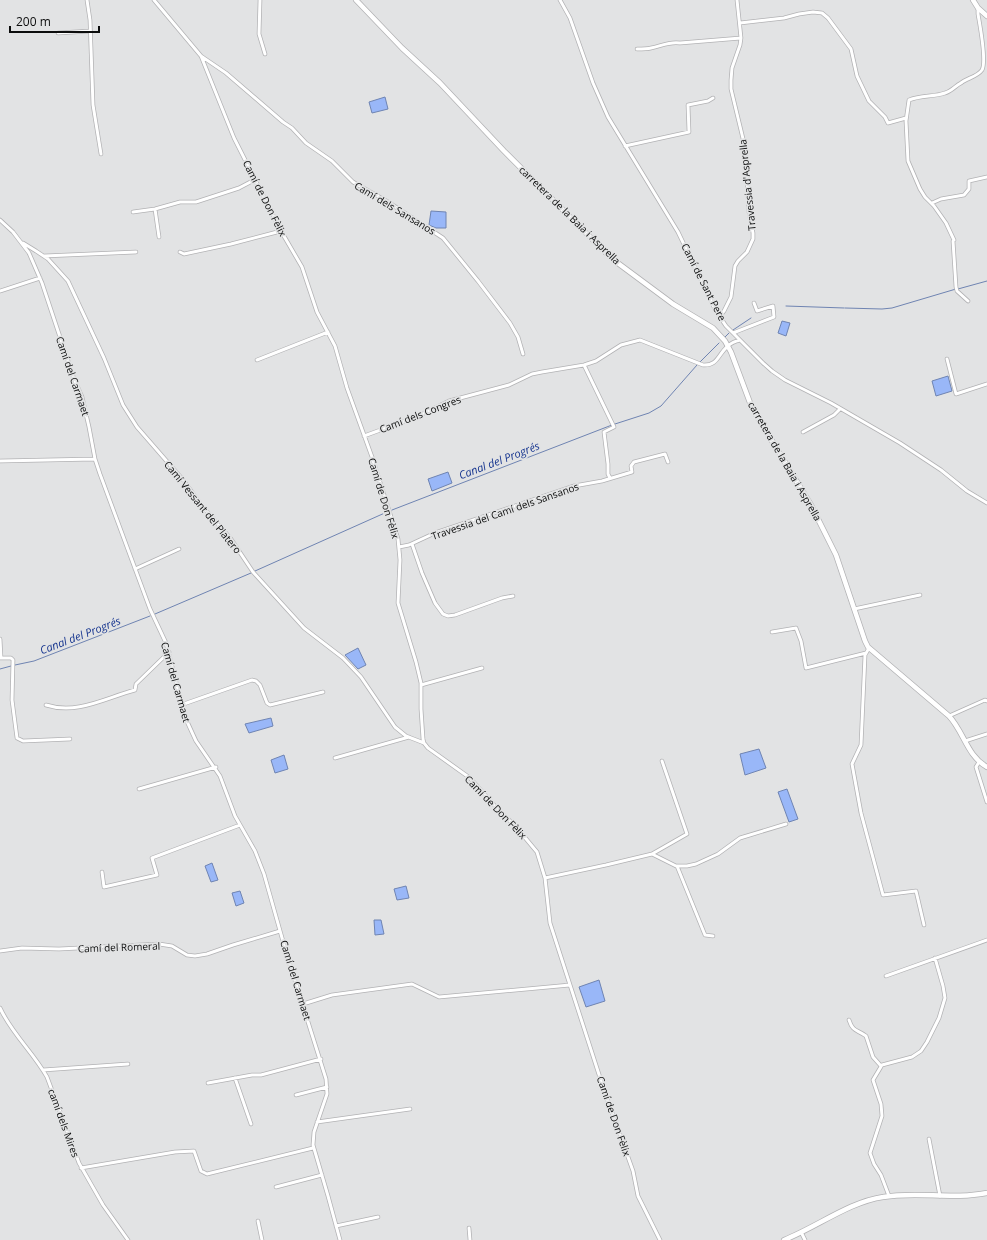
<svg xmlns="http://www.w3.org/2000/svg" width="987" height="1240" font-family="'Open Sans',sans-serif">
<rect width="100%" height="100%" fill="#e2e3e4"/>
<!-- water -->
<path fill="#99b7f8" stroke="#6f84b2" d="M 385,97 L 388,109 L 372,113 L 369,102 Z
M 431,211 L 446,212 L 446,228 L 436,228 L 429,225 Z
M 782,321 L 790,323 L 786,336 L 778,333 Z
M 948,376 L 952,391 L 936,396 L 932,381 Z
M 448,472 L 452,483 L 432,491 L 428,479 Z
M 358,648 L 366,665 L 358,669 L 345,655 Z
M 271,718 L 273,726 L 249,733 L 245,724 Z
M 759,749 L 766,768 L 745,775 L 740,754 Z
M 284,755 L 288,769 L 275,773 L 271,760 Z
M 787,789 L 798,819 L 789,822 L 778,792 Z
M 212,863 L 218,880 L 211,882 L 205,866 Z
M 406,886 L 409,898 L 397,900 L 394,889 Z
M 240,891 L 244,903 L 236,906 L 232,893 Z
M 374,920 L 381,920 L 384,934 L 375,935 Z
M 599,980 L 605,1001 L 586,1007 L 579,987 Z"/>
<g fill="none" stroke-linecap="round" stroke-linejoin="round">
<!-- stream -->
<path stroke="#6f84b2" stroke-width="1" d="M 958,289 L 987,281
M 786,306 L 844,308
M 845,308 L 882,309 L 892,308 L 956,289
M 733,330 L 751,318
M 725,337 L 729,333
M 700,362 L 719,343
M 615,424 L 649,413 L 661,406 L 697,365
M 392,510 L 612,425
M 255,571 L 387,512
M 155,614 L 251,573
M 15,665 L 34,661 L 150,616
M 0,669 L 11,666"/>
<!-- minor casing -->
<g stroke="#b2b2b4" stroke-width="4.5">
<path id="minor" d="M 87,0 L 90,20 L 93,105 L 101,154
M 154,0 L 201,56 L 234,138 L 281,231 L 302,267 L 317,312 L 335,346 L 347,388 L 372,457 L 398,539 L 400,560 L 398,603 L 416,662 L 421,683 L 421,709 L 423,739 L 424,743 L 428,748 L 470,778 L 494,805 L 517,828 L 537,852 L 545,878 L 550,923 L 604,1090 L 633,1171 L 638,1196 L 660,1240
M 260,0 L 259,34 L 265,54
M 560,0 L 570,18 L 593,83 L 608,117 L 678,232 L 716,311 L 726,326 L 763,363 L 772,371 L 785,380 L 831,403 L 900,443 L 941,470 L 967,491 L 987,503
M 740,23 L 784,18 L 799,14 L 813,12 L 822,13 L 828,18 L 851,49 L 857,76 L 869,101 L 885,117 L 888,123 L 906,118
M 58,33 L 90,31
M 637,49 C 642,49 647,49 651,48 C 661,46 670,41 680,43 L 741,38
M 201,56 L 226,73 L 283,122 L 292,128 L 306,143 L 332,161 L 353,182 L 388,202 L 443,238 L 478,281 L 510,323 L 518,337 L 523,354
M 625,146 L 689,132 L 688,105 L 708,101 L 713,98
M 932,203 L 941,199 L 964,195 L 969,189 L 969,181 L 987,177
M 155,209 L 159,237
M 133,212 L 155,209 L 180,202 L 196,202 L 239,188 L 256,179
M 0,220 L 13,232 L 29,253 L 42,283 L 74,379 L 82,397 L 89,427 L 95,459 L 100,474 L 150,609 L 166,643 L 185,717 L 196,741 L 220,776 L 235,816 L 255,851 L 264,874 L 286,952 L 326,1079 L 327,1094 L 314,1132 L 313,1145 L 328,1196 L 340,1240
M 954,240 L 946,223 L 934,206 L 925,197 L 920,189 L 908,161 L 906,121 L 909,100 C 921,95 934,97 945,93 C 952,91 955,86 961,83 C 967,78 977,77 982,70 C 987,61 980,26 978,14 L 978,8
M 953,241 L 956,287 L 957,291 L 968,301
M 23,243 L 36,251 L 48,259 L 68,281 L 104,358 L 123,405 L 137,427 L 184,481 L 202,506 L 231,539 L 253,572 L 304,628 L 343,658 L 361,677 L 395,727 L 406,736 L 424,743
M 180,252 L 184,254 L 231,244 L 281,231
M 44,256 L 136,252
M 0,291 L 40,278
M 720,316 L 724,311 L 731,297 L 735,266 L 738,261 L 747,252 L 753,239 L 753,233 L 749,212 L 745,147 L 731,89 L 731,80 L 732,68 L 740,45 L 741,38 L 737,0
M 733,333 L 774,317 L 773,306 L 757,311 L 754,303
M 947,359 L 956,394 L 987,384
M 257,360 L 328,332
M 584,365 L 614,427 L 604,432 L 608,464 L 608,474 L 610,478
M 803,432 L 834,415 L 840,409
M 364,436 L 416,417 L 449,401 L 509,385 L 532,374 L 542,372 L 584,365 L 596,361 L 621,345 L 640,340 L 703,365 C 718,366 718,354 728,346 C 731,343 736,341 740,340
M 0,461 L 95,459
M 412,544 L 422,573 L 435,603 L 443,614 L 448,616 L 455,615 L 502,598 L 513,596
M 399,547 L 409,545 L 435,533 L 574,486 L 602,481 L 632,472 L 631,466 L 634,462 L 665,454 L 668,462
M 135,569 L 179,549
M 854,609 L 920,595
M 772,632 L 796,628 L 801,641 L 806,668 L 866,653
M 0,639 L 1,658
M 869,648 L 865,655 L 861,745 L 852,764 L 861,813 L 883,895 L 916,891 L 924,925
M 0,658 L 11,658 L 13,660 L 12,700 L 17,738 L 23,741 L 70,739
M 421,685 L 482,668
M 46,705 C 77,715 105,698 135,690 L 136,684 L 169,652
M 181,705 L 252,680 L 256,681 L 260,685 L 267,703 L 270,705 L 323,692
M 949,716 L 985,700 L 987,701
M 965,741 L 987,734
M 335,758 L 409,737
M 979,762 L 976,767 L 987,802
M 139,789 L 216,767
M 652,854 L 687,834 L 662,761
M 677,866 L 705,935 L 713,936
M 102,872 L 104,887 L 157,875 L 152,858 L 240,825
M 545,878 L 606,865 L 652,854 L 676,866 L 687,866 L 696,864 L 718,854 L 740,838 L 786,824
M 0,951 L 22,948 L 59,949 L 159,944 L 172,946 L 187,955 L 195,956 L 207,954 L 233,945 L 280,931
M 886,976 L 987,940
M 303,1004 L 332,995 L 412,984 L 439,997 L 570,985
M 0,1008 C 12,1034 33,1052 47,1077 L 79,1163 L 103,1205 L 128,1240
M 849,1020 C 853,1032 856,1029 866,1036 L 873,1057 L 881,1066
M 43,1070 L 128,1064
M 235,1078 L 251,1124
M 208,1083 L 252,1075 L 261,1075 L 321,1059
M 296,1095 L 327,1087
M 317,1122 L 410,1109
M 929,1139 L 940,1196
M 81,1168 L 175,1152 L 194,1151 L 201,1171 L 207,1174 L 313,1148
M 276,1187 L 322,1175
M 889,1196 L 881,1175 L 874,1164 L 870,1153 L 882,1116 L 881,1104 L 873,1080 L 882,1065 L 912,1057 L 921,1051 L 927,1042 L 939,1018 L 945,998 L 943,986 L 935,958
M 258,1221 L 262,1240
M 336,1226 L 378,1217
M 469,1228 L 470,1240
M 801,1232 L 805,1240"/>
</g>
<!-- secondary casing -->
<g stroke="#b2b2b4" stroke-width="6">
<path id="secondary" d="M 356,0 L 402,48 L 440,83 L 504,151 L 602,249 L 615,261 L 673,304 L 713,328 L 725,341 L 731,352 L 752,408 L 811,505 L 836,555 L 865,641 L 868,647 L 949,716 C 964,732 967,756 987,767
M 973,0 L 978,8 L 987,16
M 784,1240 C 817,1227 849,1202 883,1197 C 917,1191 952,1200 987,1193"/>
</g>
<!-- minor -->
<use href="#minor" stroke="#fff" stroke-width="3"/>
<!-- secondary -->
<use href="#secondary" stroke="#fff" stroke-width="4.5"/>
</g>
<g text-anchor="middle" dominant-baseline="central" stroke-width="3.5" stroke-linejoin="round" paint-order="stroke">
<!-- street labels -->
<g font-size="10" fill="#0c0d0d" stroke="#e2e3e4">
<text transform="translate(747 185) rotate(-96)">Travessia d'Asprella</text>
<text transform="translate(265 198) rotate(63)">Camí de Don Fèlix</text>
<text transform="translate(395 208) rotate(31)">Camí dels Sansanos</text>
<text transform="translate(570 215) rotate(44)">carretera de la Baia i Asprella</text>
<text transform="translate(704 282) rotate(63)">Camí de Sant Pere</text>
<text transform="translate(73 376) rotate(71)">Camí del Carmaet</text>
<text transform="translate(420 414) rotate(-21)">Camí dels Congres</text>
<text transform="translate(785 461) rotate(60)">carretera de la Baia i Asprella</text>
<text transform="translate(384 498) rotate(73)">Camí de Don Fèlix</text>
<text transform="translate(203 507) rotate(51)">Camí Vessant del Platero</text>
<text transform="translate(505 511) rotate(-19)">Travessia del Camí dels Sansanos</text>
<text transform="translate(176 682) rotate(74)">Camí del Carmaet</text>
<text transform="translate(496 807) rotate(46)">Camí de Don Fèlix</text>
<text transform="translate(119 947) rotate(-2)">Camí del Romeral</text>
<text transform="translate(296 980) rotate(73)">Camí del Carmaet</text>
<text transform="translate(614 1116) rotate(71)">Camí de Don Fèlix</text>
<text transform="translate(64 1123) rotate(70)">camí dels Mires</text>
</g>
<!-- water labels -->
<g font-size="11" font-style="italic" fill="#16358f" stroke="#e2e3e4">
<text transform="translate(499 460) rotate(-21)">Canal del Progrés</text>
<text transform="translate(80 635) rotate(-21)">Canal del Progrés</text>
</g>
</g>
<!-- scale -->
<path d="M10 26v6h89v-6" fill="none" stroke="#0c0d0d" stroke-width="2"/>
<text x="16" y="26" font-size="12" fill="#0c0d0d" stroke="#e2e3e4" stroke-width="3" paint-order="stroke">200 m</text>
</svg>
